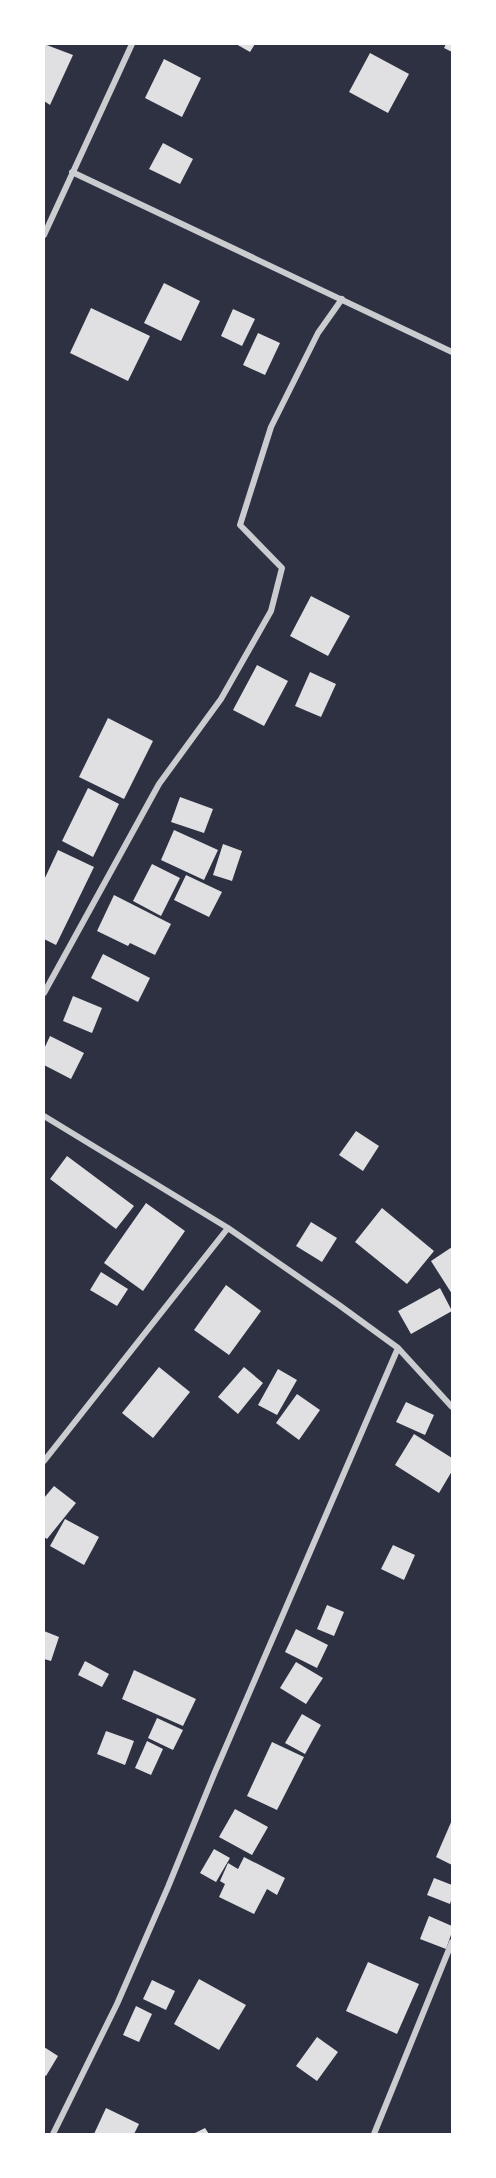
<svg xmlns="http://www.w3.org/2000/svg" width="496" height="2178" font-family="Barlow,sans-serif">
<rect width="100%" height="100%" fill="#2d3142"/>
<!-- building -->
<path fill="#e0e0e3" d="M 44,44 L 73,55 L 50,105 L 44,101 Z
M 236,44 L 255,44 L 250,52 Z
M 446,44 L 452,44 L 452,52 L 444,48 Z
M 370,53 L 409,74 L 388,113 L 349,92 Z
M 164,59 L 201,78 L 182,117 L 145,98 Z
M 163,143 L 193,159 L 180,184 L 149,169 Z
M 164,283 L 200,301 L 181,341 L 144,323 Z
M 91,308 L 150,336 L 128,381 L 70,353 Z
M 233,309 L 255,319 L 242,346 L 221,336 Z
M 258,333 L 280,343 L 265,375 L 243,365 Z
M 311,596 L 350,616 L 328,656 L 290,636 Z
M 257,665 L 288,681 L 264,726 L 233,710 Z
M 310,672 L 336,684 L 321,717 L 295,706 Z
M 108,718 L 153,741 L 124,799 L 79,777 Z
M 88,788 L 119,804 L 93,857 L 62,841 Z
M 180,797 L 213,809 L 204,833 L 171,822 Z
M 174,830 L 218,850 L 204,880 L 161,860 Z
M 223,844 L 242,851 L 232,881 L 213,875 Z
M 58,850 L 94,867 L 56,945 L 44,939 L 44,880 Z
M 152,864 L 180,878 L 161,916 L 133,901 Z
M 186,875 L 222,892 L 209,917 L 174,900 Z
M 114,895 L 171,924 L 155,955 L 130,943 L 128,946 L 97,931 Z
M 103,954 L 150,978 L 138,1002 L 91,978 Z
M 73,996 L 102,1008 L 92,1033 L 63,1021 Z
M 50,1036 L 84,1053 L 71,1079 L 44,1065 L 44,1049 Z
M 356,1131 L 379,1146 L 363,1171 L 339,1155 Z
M 67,1156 L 134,1206 L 116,1229 L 50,1179 Z
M 146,1203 L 185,1231 L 143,1291 L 104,1263 Z
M 382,1208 L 434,1251 L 407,1284 L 355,1242 Z
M 311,1222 L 337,1238 L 322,1262 L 296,1246 Z
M 452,1247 L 452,1294 L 431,1261 Z
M 101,1272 L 128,1289 L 117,1306 L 90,1290 Z
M 226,1285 L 261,1311 L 229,1355 L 194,1330 Z
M 440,1288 L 452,1311 L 411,1334 L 398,1311 Z
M 159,1367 L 190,1392 L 153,1438 L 122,1413 Z
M 244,1367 L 263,1383 L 238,1414 L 218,1397 Z
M 278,1369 L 297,1380 L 277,1415 L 258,1405 Z
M 297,1394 L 320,1410 L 299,1440 L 276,1423 Z
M 406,1402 L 434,1415 L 425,1435 L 396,1422 Z
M 414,1434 L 452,1458 L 452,1471 L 439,1493 L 395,1465 Z
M 54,1486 L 76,1503 L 47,1539 L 44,1537 L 44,1498 Z
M 65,1519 L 99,1537 L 84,1565 L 50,1546 Z
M 393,1545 L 415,1555 L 404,1580 L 381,1569 Z
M 327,1605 L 344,1612 L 334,1636 L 317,1629 Z
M 296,1629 L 328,1645 L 317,1668 L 285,1652 Z
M 44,1631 L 59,1637 L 51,1661 L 44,1659 Z
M 85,1661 L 109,1674 L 102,1687 L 78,1675 Z
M 296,1662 L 323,1678 L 306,1704 L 280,1688 Z
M 134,1670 L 196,1699 L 183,1726 L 122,1699 Z
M 302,1714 L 321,1725 L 305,1754 L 285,1743 Z
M 157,1718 L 183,1730 L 173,1750 L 148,1738 Z
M 106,1731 L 134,1741 L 125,1765 L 97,1754 Z
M 147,1741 L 163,1749 L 151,1775 L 135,1768 Z
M 272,1742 L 304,1757 L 277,1810 L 247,1796 Z
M 235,1809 L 268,1827 L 252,1855 L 219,1837 Z
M 452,1820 L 452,1865 L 436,1857 Z
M 214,1849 L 230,1858 L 216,1882 L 200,1873 Z
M 244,1857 L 285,1878 L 277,1895 L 267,1889 L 254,1914 L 219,1897 L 225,1884 L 220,1881 L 228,1863 L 238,1869 Z
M 434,1878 L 452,1885 L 452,1897 L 450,1904 L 427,1895 Z
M 429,1916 L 452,1926 L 452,1932 L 446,1949 L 420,1939 Z
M 368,1962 L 419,1984 L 397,2034 L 346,2011 Z
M 199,1979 L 246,2005 L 219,2050 L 174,2024 Z
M 152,1980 L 175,1991 L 166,2010 L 143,1999 Z
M 136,2006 L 152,2014 L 139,2042 L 123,2035 Z
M 317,2037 L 338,2052 L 317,2081 L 296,2066 Z
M 44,2047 L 58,2056 L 46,2076 L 44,2075 Z
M 106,2108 L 139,2124 L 134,2134 L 94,2134 Z
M 205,2128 L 209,2134 L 193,2134 Z"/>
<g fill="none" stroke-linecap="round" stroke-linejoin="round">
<!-- minor -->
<path stroke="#caccd0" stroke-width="6" d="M 72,172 L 452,352
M 44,235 L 132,44
M 44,993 L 159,784 L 221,699 L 271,611 L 282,568 L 240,525 L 271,427 L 318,333 L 342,299
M 44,1116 L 228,1228 L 339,1305 L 398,1348 L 452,1407
M 44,1461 L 228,1228
M 53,2134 L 117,2004 L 168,1887 L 215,1772 L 398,1348
M 374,2134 L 452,1942"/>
</g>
<!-- border -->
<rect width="496" height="2178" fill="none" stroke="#ffffff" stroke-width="90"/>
</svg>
